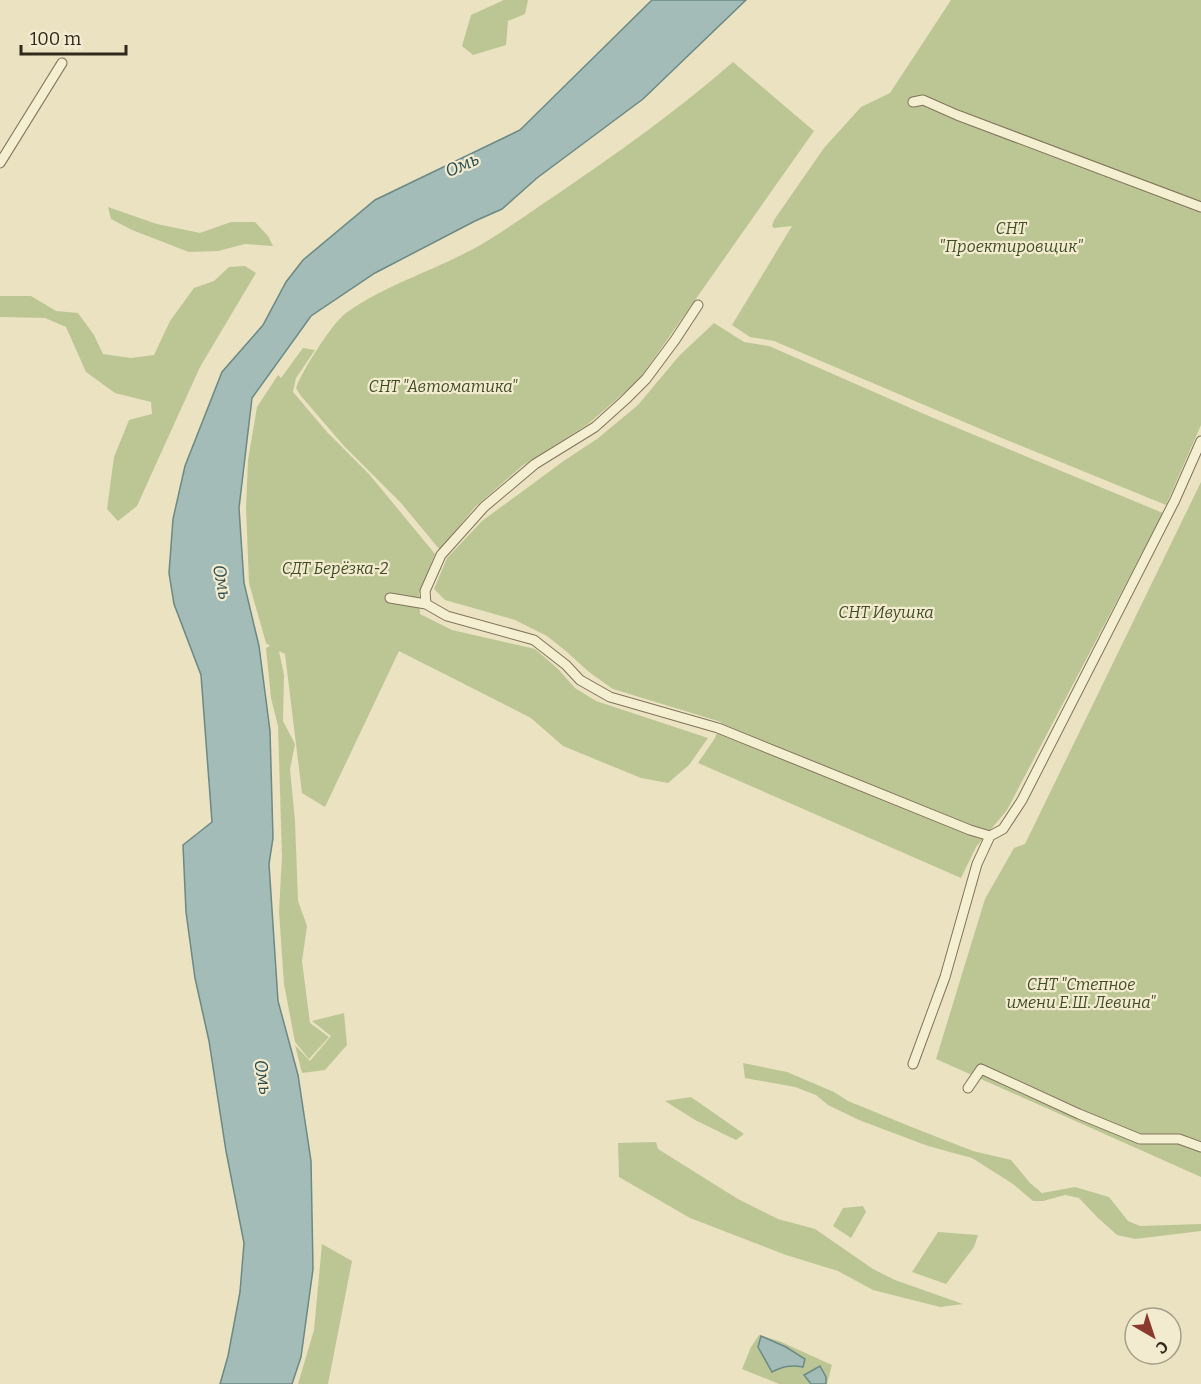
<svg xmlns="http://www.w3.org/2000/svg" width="1201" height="1384" font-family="Bitter,serif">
<rect width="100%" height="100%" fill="#eae2c0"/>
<!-- green -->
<path fill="#bcc695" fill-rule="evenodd" d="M 504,0 L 528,0 L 525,14 L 508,21 L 506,45 L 473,55 L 462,46 L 471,15 Z
M 951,0 L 1201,0 L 1201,425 L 1166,505 L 997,436 L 774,341 L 750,337 L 732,325 L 792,226 L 774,228 L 772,226 L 774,220 L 824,148 L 861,107 L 890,93 Z
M 733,62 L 814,131 L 638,381 L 588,424 L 522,466 L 475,507 L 440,550 L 401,503 L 344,446 L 301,396 L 296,388 C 302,371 332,323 346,313 C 385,285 433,271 475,248 C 504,232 531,211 559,193 C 619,152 678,110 733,62 Z
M 108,207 L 157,224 L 200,233 L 231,222 L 255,222 L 268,236 L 273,246 L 245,244 L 218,251 L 189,252 L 132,230 L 111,219 Z
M 245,266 L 256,273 L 200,367 L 137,506 L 118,521 L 107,509 L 114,457 L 129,420 L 152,414 L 151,402 L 115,393 L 86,372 L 66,327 L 45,318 L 0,317 L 0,296 L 31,296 L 56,311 L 78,313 L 94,335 L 103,354 L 131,358 L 154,355 L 170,321 L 194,288 L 214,281 L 229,267 Z
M 714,323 L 744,342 L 769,346 L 931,417 L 1163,513 L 1007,810 L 976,847 L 961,878 L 698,763 L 715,738 L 721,722 L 613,689 L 589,672 L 567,652 L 547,636 L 515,620 L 445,600 L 434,589 L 447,558 L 482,521 L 565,460 L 597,439 L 638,405 L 679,356 Z
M 303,348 L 315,350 L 296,378 L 293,392 L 327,432 L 369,474 L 435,554 L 419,593 L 420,614 L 452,630 L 535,649 L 558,669 L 575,688 L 596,701 L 708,738 L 689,765 L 668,783 L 641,778 L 563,746 L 531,718 L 399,651 L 325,807 L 302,793 L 285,654 L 279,651 L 284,675 L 283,721 L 295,744 L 290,769 L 295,821 L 298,901 L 307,926 L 302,961 L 310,1023 L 329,1037 L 309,1059 L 295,1042 L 284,984 L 279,911 L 282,856 L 278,726 L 271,698 L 266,648 L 270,646 L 266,643 L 249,583 L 246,507 L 248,460 L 257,407 L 278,375 L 281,378 Z
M 1201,482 L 1201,1177 L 936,1059 L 985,899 L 1014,848 L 1025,844 Z
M 344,1013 L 347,1045 L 325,1070 L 302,1073 L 295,1045 L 310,1061 L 331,1036 L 312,1021 Z
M 743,1063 L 787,1072 L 834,1092 L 848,1101 L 914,1128 L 973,1151 L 1011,1160 L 1030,1183 L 1042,1193 L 1075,1187 L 1109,1197 L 1128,1221 L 1140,1226 L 1201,1224 L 1201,1231 L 1135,1239 L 1117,1235 L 1097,1217 L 1079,1198 L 1065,1195 L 1043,1201 L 1033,1201 L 1013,1184 L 972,1158 L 928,1146 L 859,1120 L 828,1105 L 816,1095 L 795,1087 L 745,1078 Z
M 691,1097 L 744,1134 L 736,1140 L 695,1120 L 665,1101 Z
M 656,1142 L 658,1149 L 738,1199 L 778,1219 L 815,1229 L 873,1269 L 895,1280 L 963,1304 L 940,1307 L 873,1290 L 838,1271 L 786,1255 L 690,1218 L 619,1177 L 618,1143 Z
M 863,1206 L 866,1212 L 851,1238 L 833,1226 L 843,1208 Z
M 938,1232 L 978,1235 L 974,1247 L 946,1284 L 912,1272 Z
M 322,1244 L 352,1261 L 328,1384 L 298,1384 L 314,1330 Z
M 759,1335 L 779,1341 L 832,1365 L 827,1384 L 826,1377 L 804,1375 L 811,1384 L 779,1384 L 742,1369 L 751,1347 ZM 758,1347 L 786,1347 L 805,1359 L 803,1367 C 791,1365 783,1367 772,1372 Z"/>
<!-- water -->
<path fill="#a3bcb7" stroke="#6b8985" stroke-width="1.5" d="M 652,0 L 746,0 L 643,99 L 537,178 L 502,209 L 475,221 L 375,273 L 311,316 L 252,398 L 239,508 L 244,583 L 259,646 L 270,731 L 273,838 L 269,864 L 278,1001 L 298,1075 L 311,1161 L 313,1269 L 301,1357 L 292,1384 L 220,1384 L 228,1356 L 240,1292 L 244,1243 L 226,1151 L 209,1041 L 195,978 L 186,912 L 183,845 L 212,822 L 201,675 L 174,604 L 169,573 L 173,519 L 185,466 L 222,372 L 263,325 L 286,282 L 303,260 L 375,200 L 520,130 Z
M 761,1336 L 786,1347 L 805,1359 L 803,1367 C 791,1365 783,1366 772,1372 L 758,1347 Z
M 820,1366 L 826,1377 L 826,1384 L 811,1384 L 804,1375 Z"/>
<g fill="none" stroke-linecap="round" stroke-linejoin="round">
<!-- minor casing -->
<g stroke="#81735a" stroke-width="11">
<path id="minor" d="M 913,102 L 923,100 L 957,115 L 1201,207
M 0,163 L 62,63
M 390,598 L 426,604 L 447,616 L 534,640 L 566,665 L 580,680 L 610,697 L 718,728 L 970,830 L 990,836
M 426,604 L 425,591 L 441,555 L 484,507 L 535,464 L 595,427 L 625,400 L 646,379 L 675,340 L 698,305
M 913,1064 L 945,977 L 977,864 L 990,836 L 1003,829 L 1022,800 L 1175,500 L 1201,441
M 968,1088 L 981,1069 L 1079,1114 L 1140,1139 L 1179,1139 L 1201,1147"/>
</g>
<!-- minor -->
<use href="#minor" stroke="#f5efd2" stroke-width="9"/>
</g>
<g text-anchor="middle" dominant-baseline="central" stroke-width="4.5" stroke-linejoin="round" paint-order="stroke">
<!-- park labels -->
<g font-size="16" font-style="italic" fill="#3f4d25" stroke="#f2ebcf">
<text x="1011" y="228">СНТ<tspan x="1011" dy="18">"Проектировщик"</tspan></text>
<text x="443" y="386">СНТ "Автоматика"</text>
<text x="335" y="568">СДТ Берёзка-2</text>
<text x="886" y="612">СНТ Ивушка</text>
<text x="1081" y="984">СНТ "Степное<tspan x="1081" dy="18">имени Е.Ш. Левина"</tspan></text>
</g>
<!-- water labels -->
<g font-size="18" font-style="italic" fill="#2d4f51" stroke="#f2ebcf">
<text transform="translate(462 165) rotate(-24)">Омь</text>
<text transform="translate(222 582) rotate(79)">Омь</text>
<text transform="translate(263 1077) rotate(81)">Омь</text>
</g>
</g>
<!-- north arrow -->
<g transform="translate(1153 1336) rotate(141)"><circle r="28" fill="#f2ebcf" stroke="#a59d88" stroke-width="1.5"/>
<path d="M0-4.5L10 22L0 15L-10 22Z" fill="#8b382f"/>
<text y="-9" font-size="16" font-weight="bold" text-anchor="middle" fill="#32291d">С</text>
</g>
<!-- scale -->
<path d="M21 45v9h105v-9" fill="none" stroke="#32291d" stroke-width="3"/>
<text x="30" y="45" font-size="18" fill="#32291d" stroke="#f2ebcf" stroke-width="4.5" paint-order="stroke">100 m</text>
</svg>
